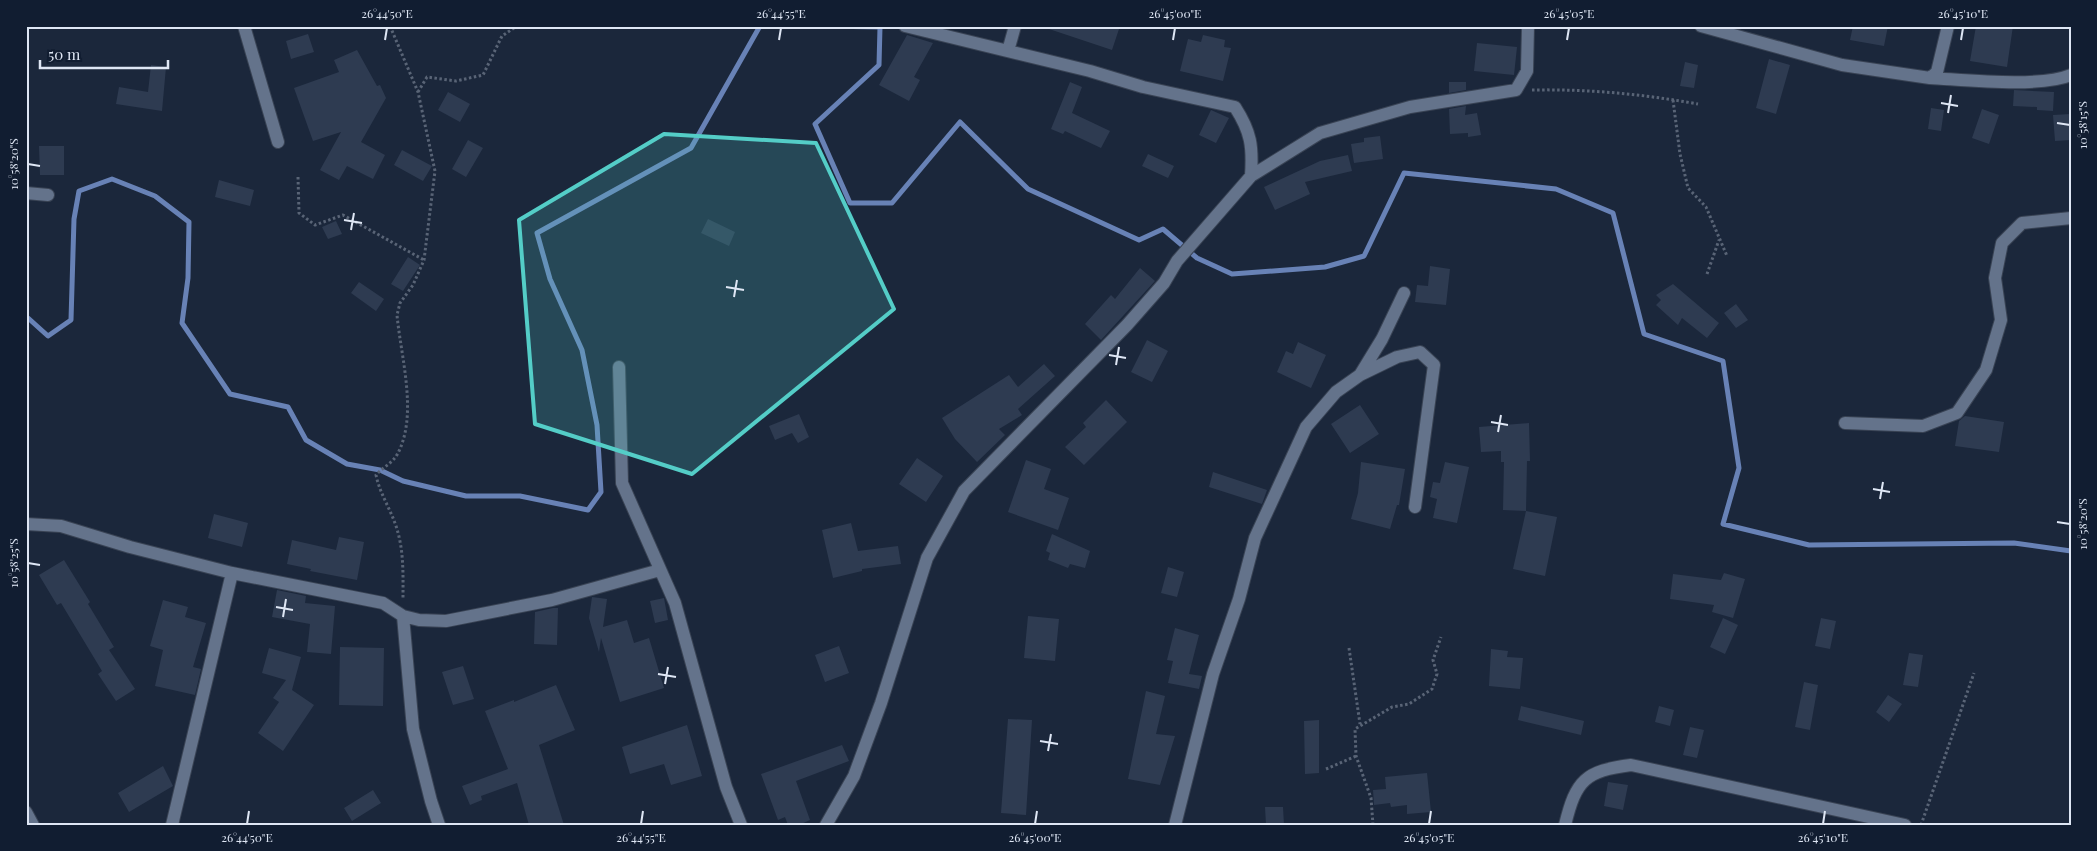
<svg xmlns="http://www.w3.org/2000/svg" width="2097" height="851" font-family="'Playfair Display',serif">
<rect width="100%" height="100%" fill="#1b273b"/>
<g fill="none" stroke-linecap="round" stroke-linejoin="round">
<!-- stream -->
<path stroke="#6882b6" stroke-width="5" d="M 825,26 L 880,27 L 879,65 L 815,124 L 850,203 L 892,203 L 960,122 L 1028,189 L 1139,240 L 1163,229 L 1197,258 L 1232,274 L 1325,267 L 1364,256 L 1404,173 L 1556,189 L 1613,213 L 1644,334 L 1723,361 L 1739,468 L 1723,524 L 1809,545 L 2014,543 L 2071,551
M 26,319 L 28,318 L 48,336 L 71,320 L 74,219 L 79,191 L 112,179 L 155,196 L 189,222 L 188,278 L 182,323 L 230,394 L 288,407 L 306,440 L 347,464 L 380,470 L 403,481 L 466,496 L 520,496 L 588,510 L 601,492 L 597,425 L 582,350 L 550,279 L 537,233 L 691,148 L 760,26"/>
</g>
<!-- building -->
<path fill="#2e3b51" d="M 1049,26 L 1120,26 L 1112,50 L 1049,29 Z
M 1853,26 L 1888,26 L 1884,46 L 1850,40 Z
M 1976,26 L 2013,26 L 2007,67 L 1970,61 Z
M 308,34 L 314,52 L 291,59 L 286,41 Z
M 907,35 L 933,43 L 914,77 L 920,80 L 909,101 L 879,85 Z
M 1203,35 L 1225,40 L 1224,47 L 1231,48 L 1223,81 L 1180,71 L 1188,39 L 1201,42 Z
M 1477,43 L 1517,47 L 1514,75 L 1474,71 Z
M 357,50 L 377,86 L 380,85 L 386,98 L 361,142 L 385,155 L 373,179 L 347,166 L 339,180 L 320,170 L 341,132 L 313,141 L 294,88 L 339,72 L 334,60 Z
M 1769,59 L 1790,65 L 1776,114 L 1756,108 Z
M 1685,62 L 1698,65 L 1694,88 L 1680,86 Z
M 151,65 L 166,67 L 162,111 L 116,104 L 119,87 L 148,92 Z
M 1070,82 L 1082,87 L 1072,113 L 1110,131 L 1101,148 L 1065,131 L 1063,134 L 1051,129 Z
M 1449,82 L 1466,82 L 1466,90 L 1449,93 Z
M 2014,90 L 2054,92 L 2053,111 L 2037,110 L 2037,107 L 2013,106 Z
M 448,92 L 470,104 L 460,122 L 438,110 Z
M 1466,106 L 1465,115 L 1477,113 L 1481,135 L 1468,137 L 1468,133 L 1450,134 L 1449,109 Z
M 1931,108 L 1944,110 L 1941,131 L 1928,129 Z
M 1982,109 L 1999,115 L 1989,144 L 1972,138 Z
M 1211,110 L 1229,118 L 1216,143 L 1199,135 Z
M 2071,114 L 2071,140 L 2055,141 L 2053,115 Z
M 1380,136 L 1383,159 L 1354,163 L 1351,144 L 1364,142 L 1364,138 Z
M 468,140 L 483,148 L 466,177 L 452,169 Z
M 39,146 L 64,146 L 64,175 L 40,175 Z
M 402,150 L 432,166 L 423,181 L 394,165 Z
M 1148,154 L 1174,166 L 1168,178 L 1142,166 Z
M 1348,155 L 1352,171 L 1305,182 L 1310,194 L 1275,210 L 1264,187 L 1320,161 Z
M 219,180 L 254,190 L 250,206 L 215,197 Z
M 708,219 L 735,232 L 729,246 L 701,233 Z
M 336,221 L 342,234 L 328,239 L 322,227 Z
M 408,257 L 420,265 L 403,291 L 391,284 Z
M 1430,266 L 1450,269 L 1446,305 L 1415,302 L 1417,285 L 1428,286 Z
M 1140,268 L 1155,281 L 1101,340 L 1085,324 L 1111,295 L 1115,299 Z
M 359,282 L 384,299 L 376,311 L 351,293 Z
M 1673,284 L 1719,323 L 1707,338 L 1682,318 L 1678,325 L 1656,305 L 1661,300 L 1656,295 Z
M 1736,304 L 1748,320 L 1736,328 L 1724,313 Z
M 1147,340 L 1168,351 L 1152,382 L 1131,372 Z
M 1298,342 L 1326,355 L 1311,388 L 1277,372 L 1286,351 L 1293,354 Z
M 1044,364 L 1055,376 L 1018,409 L 1022,415 L 999,429 L 1005,435 L 977,462 L 955,439 L 942,418 L 1009,375 L 1018,387 Z
M 1106,400 L 1127,422 L 1084,465 L 1065,447 L 1086,427 L 1083,423 Z
M 1360,405 L 1379,434 L 1350,453 L 1331,424 Z
M 799,414 L 809,437 L 798,443 L 792,433 L 775,440 L 769,426 Z
M 1965,416 L 2004,422 L 1999,452 L 1955,446 L 1959,421 Z
M 1529,423 L 1530,461 L 1527,461 L 1526,511 L 1503,510 L 1504,462 L 1501,462 L 1501,451 L 1481,452 L 1479,427 Z
M 917,458 L 943,476 L 926,502 L 899,484 Z
M 1026,460 L 1051,469 L 1044,489 L 1069,498 L 1058,530 L 1008,512 Z
M 1361,462 L 1405,469 L 1399,505 L 1397,505 L 1390,529 L 1351,519 L 1358,493 Z
M 1445,462 L 1469,467 L 1457,523 L 1433,518 L 1437,499 L 1430,497 L 1433,482 L 1440,483 Z
M 1213,472 L 1267,490 L 1262,504 L 1209,487 Z
M 1526,511 L 1557,517 L 1545,576 L 1513,569 Z
M 214,514 L 248,523 L 242,547 L 208,538 Z
M 851,523 L 858,551 L 898,546 L 901,564 L 862,569 L 862,571 L 833,578 L 822,530 Z
M 1052,534 L 1090,551 L 1085,568 L 1070,564 L 1068,568 L 1048,560 L 1050,553 L 1046,551 Z
M 339,537 L 364,542 L 357,580 L 310,571 L 311,569 L 287,564 L 292,540 L 336,550 Z
M 64,560 L 90,602 L 88,604 L 114,647 L 109,650 L 135,689 L 116,701 L 98,674 L 102,671 L 61,603 L 57,605 L 39,575 Z
M 1168,567 L 1184,572 L 1177,597 L 1161,593 Z
M 1724,573 L 1745,579 L 1733,618 L 1712,612 L 1714,605 L 1670,599 L 1673,574 L 1721,580 Z
M 277,590 L 306,596 L 305,603 L 335,606 L 331,654 L 307,652 L 310,624 L 272,617 Z
M 592,597 L 607,599 L 603,627 L 627,620 L 634,643 L 649,638 L 664,688 L 620,702 L 601,638 L 599,652 L 589,618 Z
M 664,598 L 668,620 L 655,623 L 650,601 Z
M 163,600 L 188,607 L 185,617 L 206,623 L 193,667 L 201,669 L 195,695 L 155,686 L 163,650 L 150,646 Z
M 553,608 L 558,608 L 557,645 L 534,644 L 535,612 Z
M 1028,616 L 1059,619 L 1055,661 L 1024,658 Z
M 1723,618 L 1738,625 L 1725,654 L 1710,647 Z
M 1821,618 L 1836,621 L 1830,649 L 1815,646 Z
M 1175,628 L 1199,635 L 1189,674 L 1202,676 L 1199,689 L 1168,683 L 1173,661 L 1167,660 Z
M 839,646 L 849,673 L 825,682 L 815,655 Z
M 340,647 L 384,648 L 383,706 L 339,705 Z
M 269,648 L 301,657 L 292,690 L 314,705 L 283,751 L 258,733 L 279,702 L 273,698 L 286,680 L 262,673 Z
M 1491,649 L 1508,651 L 1507,657 L 1523,658 L 1520,689 L 1489,686 Z
M 1909,653 L 1923,655 L 1918,687 L 1903,685 Z
M 463,666 L 474,699 L 453,705 L 442,672 Z
M 1804,682 L 1818,685 L 1810,730 L 1795,727 Z
M 556,685 L 575,730 L 539,745 L 564,825 L 529,825 L 517,783 L 481,796 L 482,800 L 470,805 L 462,786 L 508,769 L 485,711 L 514,700 L 514,702 Z
M 1146,691 L 1165,696 L 1156,734 L 1175,736 L 1160,785 L 1128,779 Z
M 1888,695 L 1902,704 L 1889,722 L 1876,712 Z
M 1521,706 L 1584,721 L 1581,735 L 1518,720 Z
M 1659,706 L 1674,710 L 1670,726 L 1655,722 Z
M 1008,719 L 1032,720 L 1026,815 L 1001,813 Z
M 1319,720 L 1319,773 L 1305,774 L 1304,721 Z
M 687,725 L 702,776 L 671,785 L 664,764 L 630,774 L 622,747 Z
M 1690,727 L 1704,730 L 1697,758 L 1683,755 Z
M 842,745 L 849,761 L 796,781 L 810,820 L 799,825 L 788,825 L 785,817 L 778,820 L 761,774 Z
M 163,766 L 173,786 L 129,812 L 118,793 Z
M 1427,773 L 1431,812 L 1407,814 L 1407,805 L 1391,807 L 1390,803 L 1374,805 L 1373,790 L 1386,789 L 1385,777 Z
M 1608,782 L 1628,785 L 1623,810 L 1604,806 Z
M 373,790 L 381,803 L 352,821 L 344,808 Z
M 1265,807 L 1283,807 L 1284,825 L 1266,825 Z"/>
<g fill="none" stroke-linecap="round" stroke-linejoin="round">
<!-- minor casing -->
<g stroke="#394354" stroke-width="14">
<path id="minor" d="M 244,26 L 278,142
M 905,26 L 1090,71 L 1143,87 L 1235,107 C 1251,132 1253,146 1251,176
M 1701,26 L 1842,65 L 1930,78 L 1937,72 L 1948,26
M 1008,51 L 1015,26
M 1930,78 C 1967,80 2039,88 2071,75
M 26,193 L 48,195
M 619,367 L 622,483 L 675,603 L 726,787 L 741,825
M 1360,375 L 1382,339 L 1404,293
M 1845,423 L 1923,426 L 1957,413 L 1986,370 L 2001,320 L 1995,278 L 2002,243 L 2022,223 L 2071,218
M 26,524 L 61,526 L 130,547 L 232,573 L 383,603 L 403,616 L 419,620 L 446,621 L 552,600 L 660,570
M 403,616 L 413,729 L 431,801 L 439,825
M 26,812 L 33,825
M 172,825 L 232,573
M 826,825 L 854,776 L 881,703 L 927,558 L 964,491 L 1127,325 L 1164,283 L 1177,261 L 1251,176 L 1320,133 L 1410,107 L 1516,90 L 1527,71 L 1528,26
M 1175,825 L 1213,674 L 1239,599 L 1255,538 L 1306,427 L 1336,392 L 1360,375 L 1397,357 L 1420,352 L 1434,365 L 1415,507
M 1565,825 C 1576,780 1585,771 1631,765 L 1905,825"/>
</g>
<!-- path -->
<path stroke="#596476" stroke-width="3" stroke-dasharray="2.5 2.5" stroke-linecap="butt" d="M 390,26 L 418,92 L 435,171 L 424,260 L 413,285 L 400,303 L 397,315 C 401,358 418,414 398,453 C 393,463 383,467 376,475 C 380,494 390,508 396,526 C 404,550 403,573 403,599
M 1532,90 C 1589,89 1642,94 1698,104
M 418,92 L 427,77 L 456,81 L 483,75 L 502,36 L 517,26
M 1673,100 L 1680,154 L 1688,188 L 1706,207 L 1727,256
M 298,177 L 299,213 L 315,225 L 343,215 L 424,260
M 1707,274 L 1719,240
M 1349,648 L 1360,724
M 1326,769 L 1356,756
M 1373,825 L 1371,798 L 1356,756 L 1355,729 L 1392,707 L 1409,704 L 1432,689 L 1437,674 L 1433,660 L 1441,637
M 1921,825 L 1974,673"/>
<!-- minor -->
<use href="#minor" stroke="#64738b" stroke-width="12"/>
</g>
<!-- marked area -->
<path fill="#54cdc7" fill-opacity="0.2" stroke="#54cdc7" stroke-width="4" stroke-linejoin="round" d="M 664,134 L 816,143 L 894,309 L 692,474 L 535,424 L 519,220 Z"/>
<!-- ticks -->
<path fill="none" stroke="#dee6f4" stroke-width="2" d="M 385,40 L 387,28M 779,40 L 781,28M 1173,40 L 1175,28M 1567,40 L 1569,28M 1961,40 L 1963,28M 1941,103 L 1958,106M 1948,113 L 1951,95M 2057,123 L 2070,125M 28,164 L 40,166M 344,220 L 362,223M 351,230 L 354,213M 726,287 L 744,290M 734,297 L 737,280M 1109,355 L 1126,358M 1116,365 L 1119,347M 1491,422 L 1508,425M 1498,432 L 1501,415M 1873,489 L 1890,492M 1880,499 L 1883,482M 2057,522 L 2070,524M 28,563 L 40,565M 276,607 L 293,610M 283,617 L 286,599M 658,674 L 676,677M 665,684 L 668,667M 1040,741 L 1058,744M 1048,751 L 1051,734M 247,824 L 249,811M 641,824 L 643,811M 1035,824 L 1037,811M 1429,824 L 1431,811M 1823,824 L 1825,811"/>
<!-- border -->
<rect width="2097" height="851" fill="none" stroke="#111d31" stroke-width="55"/>
<!-- scale -->
<path d="M40 60v8h128v-8" fill="none" stroke="#dee6f4" stroke-width="2.5"/>
<text x="48" y="60" font-size="15" fill="#dee6f4" stroke="#111d31" stroke-width="4" paint-order="stroke">50 m</text>
<rect x="28" y="28" width="2042" height="796" fill="none" stroke="#dee6f4" stroke-width="2"/>
<g font-size="12" text-anchor="middle" fill="#dee6f4">
<text x="387" y="18">26°44'50"E</text>
<text x="781" y="18">26°44'55"E</text>
<text x="1175" y="18">26°45'00"E</text>
<text x="1569" y="18">26°45'05"E</text>
<text x="1963" y="18">26°45'10"E</text>
<text transform="translate(2083 125) rotate(-90)" y="4">10°58'15"S</text>
<text transform="translate(14 164) rotate(-90)" y="4">10°58'20"S</text>
<text transform="translate(2083 524) rotate(-90)" y="4">10°58'20"S</text>
<text transform="translate(14 563) rotate(-90)" y="4">10°58'25"S</text>
<text x="247" y="842">26°44'50"E</text>
<text x="641" y="842">26°44'55"E</text>
<text x="1035" y="842">26°45'00"E</text>
<text x="1429" y="842">26°45'05"E</text>
<text x="1823" y="842">26°45'10"E</text>
</g>
</svg>
